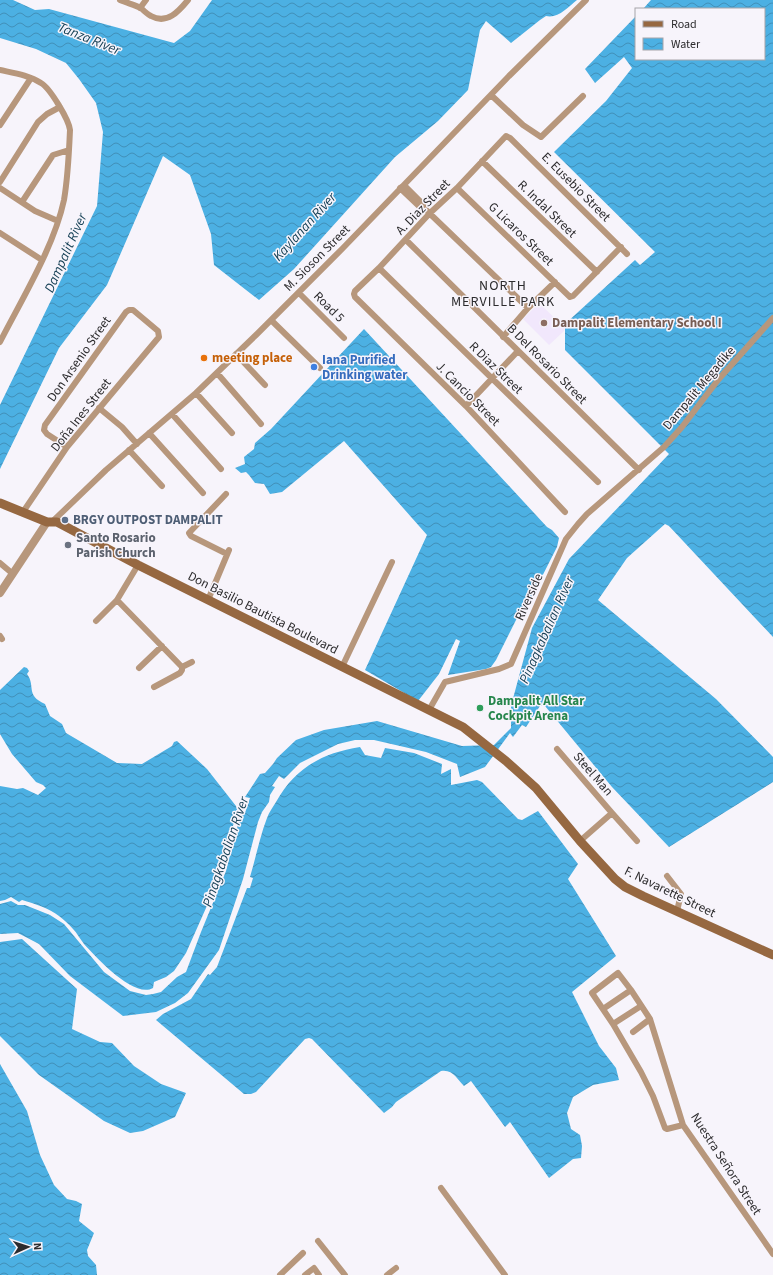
<svg xmlns="http://www.w3.org/2000/svg" width="773" height="1275" font-family="'Source Sans 3',sans-serif">
<defs>
<pattern id="water-waves" width="16" height="10" patternUnits="userSpaceOnUse"><rect width="16" height="10" fill="#4cb0e3"/><path d="M0 5q4-4 8 0t8 0" fill="none" stroke="#408fb8"/></pattern>
</defs>
<rect width="100%" height="100%" fill="#f7f4fb"/>
<!-- education -->
<path fill="#f1e7fc" d="M 539,303 L 565,328 L 564,331 L 549,345 L 523,319 Z"/>
<!-- water -->
<path fill="url(#water-waves)" d="M 0,0 L 13,0 L 35,10 L 49,9 L 174,43 L 190,31 L 212,0 L 577,0 C 568,7 558,19 546,16 L 540,20 L 511,43 L 486,21 L 480,30 L 468,90 L 438,121 L 395,157 L 294,269 L 259,300 L 214,265 L 211,234 L 190,175 L 163,156 L 107,285 L 59,348 L 0,469 L 0,405 L 97,206 L 103,132 L 96,103 L 79,79 L 66,63 L 36,49 L 0,38 Z
M 651,0 L 773,0 L 773,637 L 669,526 L 665,524 L 627,558 L 598,600 L 716,699 L 773,757 L 773,782 L 669,847 L 612,787 L 545,706 L 540,706 L 526,727 L 522,725 L 513,737 L 510,733 L 485,767 L 460,777 L 457,764 L 426,752 L 374,740 L 355,740 L 338,744 L 300,763 L 284,779 L 279,776 L 272,786 L 275,787 L 270,795 L 269,802 L 262,812 L 258,822 L 243,879 L 219,950 L 188,993 L 175,1003 L 156,1012 L 123,1016 L 70,976 L 39,944 L 18,933 L 0,934 L 0,904 L 11,901 L 18,905 L 25,905 L 50,915 L 64,924 L 104,972 L 130,991 L 146,995 L 153,994 L 161,992 L 177,977 L 186,972 L 201,932 L 226,871 L 241,813 L 245,813 L 250,798 L 245,797 L 260,774 L 265,773 L 273,764 L 277,758 L 296,740 L 324,730 L 377,721 L 462,746 L 494,745 L 511,728 L 511,706 L 532,628 L 569,559 L 669,454 L 565,350 L 565,324 L 635,260 L 640,265 L 655,252 L 554,152 L 606,101 L 632,68 L 624,57 L 595,83 L 585,69 L 636,16 L 636,59 L 764,59 L 764,9 L 643,9 Z
M 364,329 L 547,527 L 552,530 L 559,538 L 557,547 L 525,610 L 519,614 L 496,660 L 491,667 L 486,669 L 448,675 L 460,641 L 456,639 L 439,674 L 418,701 L 365,670 L 427,535 L 344,441 L 282,492 L 270,494 L 264,484 L 255,483 L 249,475 L 246,472 L 241,473 L 235,468 L 245,464 L 244,457 L 254,449 L 255,443 L 271,429 Z
M 24,667 L 27,668 L 29,671 L 27,674 C 36,686 25,695 45,704 L 50,716 L 62,724 L 66,733 L 117,763 L 142,764 L 172,746 L 174,742 L 177,741 L 207,769 L 236,806 L 237,810 L 235,819 L 214,889 L 204,893 L 210,899 L 186,953 L 174,971 L 166,977 L 154,982 L 153,988 C 134,999 96,957 84,944 C 80,939 77,933 73,929 C 69,924 64,920 59,916 C 49,908 35,904 22,900 L 19,902 L 11,897 L 5,900 L 0,901 L 0,786 L 17,789 L 23,788 L 38,795 L 46,788 L 43,785 L 36,782 L 12,754 L 0,734 L 0,690 Z
M 360,747 L 365,755 L 381,758 L 385,748 L 414,753 L 442,764 L 441,774 L 451,769 L 451,785 L 477,780 L 482,782 L 518,819 L 522,820 L 538,811 L 578,864 L 568,879 L 616,956 L 572,992 L 599,1046 L 616,1068 L 619,1080 L 593,1085 L 573,1097 L 567,1113 L 571,1129 L 580,1135 L 582,1146 L 581,1158 L 573,1159 L 549,1178 L 510,1122 L 505,1127 L 471,1081 L 464,1086 C 457,1079 453,1069 441,1071 L 396,1102 L 392,1107 L 384,1113 L 312,1039 L 309,1038 L 305,1039 L 256,1092 L 251,1094 L 244,1094 L 156,1020 L 163,1014 L 191,999 L 208,974 L 210,975 L 217,967 L 247,888 L 250,888 L 253,878 L 250,877 C 256,857 260,836 267,818 C 269,812 273,807 276,802 C 295,768 322,753 360,747 Z
M 22,939 L 77,989 L 72,1029 L 100,1042 L 112,1043 L 134,1066 L 161,1084 L 186,1093 L 175,1117 L 143,1131 L 130,1133 L 104,1121 L 39,1075 L 0,1036 L 0,942 Z
M 0,1064 L 27,1111 L 40,1155 L 54,1185 L 67,1199 L 76,1201 L 82,1204 L 79,1221 L 94,1233 L 87,1250 L 88,1256 L 96,1265 L 97,1275 L 0,1275 Z"/>
<g fill="none" stroke-linecap="round" stroke-linejoin="round">
<!-- minor -->
<path stroke="#b7977c" stroke-width="6" d="M 120,0 C 127,3 135,5 141,8 C 144,11 147,14 151,16 C 167,25 179,11 188,0
M 140,8 L 146,0
M 0,70 C 14,73 29,75 41,83 C 50,88 69,120 70,130 C 69,153 68,177 64,200 C 54,247 22,299 0,342
M 491,95 L 523,125 L 541,137 L 583,96
M 0,125 L 31,78
M 482,161 L 597,272
M 0,182 L 38,122 L 47,114 L 60,107
M 404,185 L 423,204 L 425,209 L 528,308
M 0,188 L 35,211 L 58,221
M 400,188 L 420,207 L 425,209
M 457,188 L 570,297 L 573,296 L 621,247
M 22,202 L 51,158 L 53,155 L 69,150
M 0,233 L 42,260
M 406,240 L 639,470
M 379,268 L 598,482
M 299,293 L 344,338
M 271,320 L 320,368
M 503,337 L 528,308 L 555,282
M 236,354 L 265,385
M 217,373 L 261,424
M 196,393 L 232,433
M 466,406 L 518,351
M 99,408 L 122,427 L 137,444
M 172,414 L 221,469
M 149,433 L 203,493
M 129,450 L 162,486
M 226,494 L 189,533 L 191,536 L 227,554
M 23,512 L 67,447 L 159,337 L 158,331 L 133,310 L 129,310 L 126,312 L 45,425 L 44,430 L 47,434 L 67,447
M 565,512 L 466,406 L 355,297 L 354,294 L 355,291 L 379,268 L 430,213 L 457,188 L 506,136 L 510,138 L 627,254
M 53,521 L 106,470 L 196,393 L 256,335 L 343,248 L 509,76 L 586,0
M 0,563 L 13,574
M 117,600 L 182,667 L 182,670 L 180,673 L 154,687
M 208,600 L 229,550
M 96,621 L 117,600 L 138,565
M 0,636 L 2,639
M 182,667 L 192,662
M 342,667 L 392,562
M 139,668 L 162,646
M 429,710 L 445,682 L 499,669 L 511,664 L 566,539 L 578,524 L 587,514 L 664,447 L 682,427 L 718,380 L 773,318
M 557,749 L 612,813 L 637,841
M 580,841 L 612,813
M 667,876 L 681,894 L 677,911
M 603,1009 L 631,990
M 613,1024 L 641,1006
M 633,1032 L 650,1019
M 683,1125 L 667,1129 L 665,1128 L 653,1096 L 641,1072 L 613,1024 L 592,993 L 618,973 L 631,990 L 650,1019 L 683,1125 L 773,1254
M 441,1188 L 505,1275
M 318,1241 L 345,1275
M 280,1275 L 303,1253
M 305,1275 L 314,1268 L 319,1275
M 387,1275 L 396,1268"/>
<!-- tertiary -->
<path stroke="#b7977c" stroke-width="8" d="M 0,593 L 47,522"/>
<!-- secondary -->
<path stroke="#966841" stroke-width="9" d="M 0,503 L 47,522 L 57,522 L 138,565 L 463,727 L 506,761 L 536,788 L 580,841 L 615,879 L 625,887 L 643,896 L 773,955"/>
</g>
<!-- markers -->
<circle fill="#8d6e63" stroke="#f7f4fb" stroke-width="1.5" cx="544" cy="323" r="4"/>
<circle fill="#e8710a" stroke="#f7f4fb" stroke-width="1.5" cx="204" cy="358" r="4"/>
<circle fill="#3f7fe0" stroke="#f7f4fb" stroke-width="1.5" cx="314" cy="367" r="4"/>
<circle fill="#5c6f8a" stroke="#f7f4fb" stroke-width="1.5" cx="65" cy="520" r="4"/>
<circle fill="#6b7280" stroke="#f7f4fb" stroke-width="1.5" cx="68" cy="545" r="4"/>
<circle fill="#2e9e5b" stroke="#f7f4fb" stroke-width="1.5" cx="480" cy="708" r="4"/>
<g text-anchor="middle" dominant-baseline="central" stroke-width="3" stroke-linejoin="round" paint-order="stroke">
<!-- street labels -->
<g font-size="13" fill="#2d2c2e" stroke="#f7f4fb">
<text transform="translate(576 187) rotate(45)">E. Eusebio Street</text>
<text transform="translate(423 207) rotate(-46)">A. Diaz Street</text>
<text transform="translate(547 209) rotate(44)">R. Indal Street</text>
<text transform="translate(521 234) rotate(44)">G Licaros Street</text>
<text transform="translate(317 258) rotate(-45)">M. Sioson Street</text>
<text transform="translate(329 307) rotate(45)">Road 5</text>
<text transform="translate(79 359) rotate(-55)">Don Arsenio Street</text>
<text transform="translate(547 364) rotate(45)">B Del Rosario Street</text>
<text transform="translate(496 368) rotate(44)">R Diaz Street</text>
<text transform="translate(699 388) rotate(-50)">Dampalit Megadike</text>
<text transform="translate(468 394) rotate(45)">J. Cancio Street</text>
<text transform="translate(81 415) rotate(-52)">Doña Ines Street</text>
<text transform="translate(529 597) rotate(-66)">Riverside</text>
<text transform="translate(263 613) rotate(27)">Don Basilio Bautista Boulevard</text>
<text transform="translate(593 774) rotate(49)">Steel Man</text>
<text transform="translate(670 892) rotate(26)">F. Navarette Street</text>
<text transform="translate(726 1164) rotate(57)">Nuestra Señora Street</text>
</g>
<!-- education labels -->
<g font-size="13" font-weight="bold" fill="#785e54" stroke="#f7f4fb" text-anchor="start">
<text x="552" y="323">Dampalit Elementary School I</text>
</g>
<!-- food labels -->
<g font-size="13" font-weight="bold" fill="#c56008" stroke="#f7f4fb" text-anchor="start">
<text x="212" y="358">meeting place</text>
</g>
<!-- shop labels -->
<g font-size="13" font-weight="bold" fill="#366cbe" stroke="#f7f4fb" text-anchor="start">
<text x="322" y="360">Iana Purified<tspan x="322" dy="15">Drinking water</tspan></text>
</g>
<!-- service labels -->
<g font-size="13" font-weight="bold" fill="#4e5e75" stroke="#f7f4fb" text-anchor="start">
<text x="73" y="520">BRGY OUTPOST DAMPALIT</text>
</g>
<!-- worship labels -->
<g font-size="13" font-weight="bold" fill="#5b616d" stroke="#f7f4fb" text-anchor="start">
<text x="76" y="538">Santo Rosario<tspan x="76" dy="15">Parish Church</tspan></text>
</g>
<!-- leisure labels -->
<g font-size="13" font-weight="bold" fill="#27864d" stroke="#f7f4fb" text-anchor="start">
<text x="488" y="701">Dampalit All Star<tspan x="488" dy="15">Cockpit Arena</tspan></text>
</g>
<!-- water labels -->
<g font-size="14" font-style="italic" fill="#184257" stroke="#f7f4fb">
<text transform="translate(89 39) rotate(22)">Tanza River</text>
<text transform="translate(305 227) rotate(-48)">Kaylanan River</text>
<text transform="translate(66 253) rotate(-66)">Dampalit River</text>
<text transform="translate(547 630) rotate(-66)">Pinagkabalian River</text>
<text transform="translate(226 852) rotate(-71)">Pinagkabalian River</text>
</g>
<!-- neighbourhood labels -->
<g font-size="14" letter-spacing="1" fill="#2d2c2e" stroke="#f7f4fb">
<text x="503" y="286">NORTH<tspan x="503" dy="16">MERVILLE PARK</tspan></text>
</g>
</g>
<!-- legend -->
<rect x="635" y="8" width="130" height="52" fill="#f7f4fb" stroke="#a6a4a9"/>
<rect x="643" y="21" width="20" height="6" fill="#966841" stroke="#a6a4a9"/>
<text x="671" y="28" font-size="12" fill="#2d2c2e">Road</text>
<rect x="643" y="38" width="20" height="12" fill="url(#water-waves)" stroke="#a6a4a9"/>
<text x="671" y="48" font-size="12" fill="#2d2c2e">Water</text>
<!-- north arrow -->
<g transform="translate(28 1247) rotate(87)" stroke="#f7f4fb" stroke-width="3" paint-order="stroke">
<path d="M0-3L7 15L0 10L-7 15Z" fill="#2d2c2e"/>
<text y="-6" font-size="11" font-weight="bold" text-anchor="middle" fill="#2d2c2e">N</text>
</g>
</svg>
